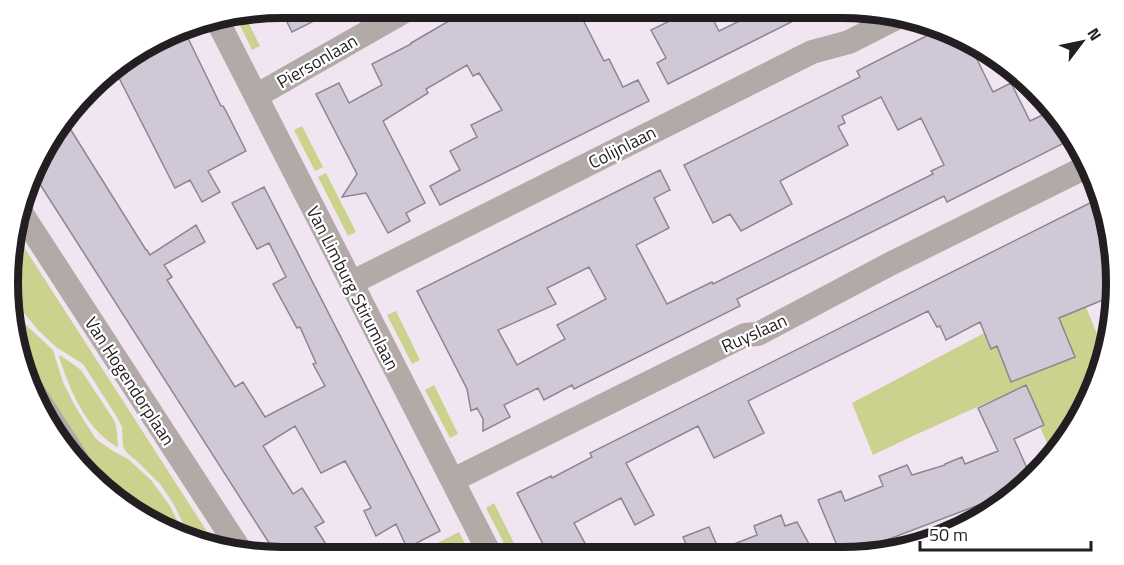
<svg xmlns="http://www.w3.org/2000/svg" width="1124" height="565" font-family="'Titillium Web',sans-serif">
<rect width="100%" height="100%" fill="#f1e5f1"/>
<!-- green -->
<path fill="#cad28d" d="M 244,14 L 260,46 L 252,50 L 235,15 Z
M 302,126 L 323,167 L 315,171 L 294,130 Z
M 326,173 L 356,232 L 348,236 L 318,177 Z
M 13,230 L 215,544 L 190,537 L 173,503 L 160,484 L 138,462 L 128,454 L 125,450 L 123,446 L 122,427 L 115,414 L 83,364 L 56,347 L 38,330 L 11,297 Z
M 1078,287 L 1103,349 L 1088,404 L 1050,450 L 1040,427 L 1044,425 L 1026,385 L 915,435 L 873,455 L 852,403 L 990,330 Z
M 10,304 L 27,326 L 53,350 L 63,382 L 75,406 L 90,430 L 96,439 L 113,451 L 128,459 L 151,480 L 170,506 L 185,536 L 161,529 L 111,493 L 19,349 L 10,318 Z
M 396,311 L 420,360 L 412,364 L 387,315 Z
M 60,355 L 81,370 L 106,408 L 115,422 L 117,432 L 118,446 L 117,447 C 85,428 70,390 59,357 Z
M 434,385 L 458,434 L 450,438 L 425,390 Z
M 494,503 L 514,543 L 506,547 L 486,508 Z
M 459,532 L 471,556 L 412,556 Z"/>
<!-- building -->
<path fill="#d0c8d6" stroke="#8c8592" stroke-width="1.5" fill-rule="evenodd" d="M 280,8 L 308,8 L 314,21 L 292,32 Z
M 471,8 L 577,8 L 604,61 L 609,59 L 623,87 L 638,80 L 649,101 L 440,205 L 430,186 L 460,170 L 450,151 L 477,137 L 471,125 L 502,110 L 479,73 L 473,76 L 467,65 L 426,89 L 428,93 L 383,121 L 425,203 L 406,213 L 410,221 L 388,233 L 366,193 L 342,197 L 357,174 L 316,94 L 339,83 L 349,103 L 382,85 L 372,64 L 411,44 L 411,43 Z
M 696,8 L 707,8 L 719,31 L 754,14 L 751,8 L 819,8 L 668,84 L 657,63 L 666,58 L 651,30 Z
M 183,28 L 221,106 L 223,106 L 226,111 L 246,151 L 208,171 L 220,192 L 202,202 L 190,180 L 175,188 L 113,66 Z
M 938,30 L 963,36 L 967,39 L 993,92 L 1011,83 L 1030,121 L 1053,110 L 1070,140 L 947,202 L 944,196 L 737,299 L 740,306 L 574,389 L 572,385 L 544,400 L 538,388 L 504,405 L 510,417 L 483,431 L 483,419 L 477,408 L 471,411 L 467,389 L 417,291 L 660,170 L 670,190 L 654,198 L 669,228 L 636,245 L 667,304 L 712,282 L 713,284 L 933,174 L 931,171 L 944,165 L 921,118 L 898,130 L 881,97 L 842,116 L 845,123 L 838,126 L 848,145 L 780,181 L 792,204 L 741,231 L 730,214 L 713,223 L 684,165 L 860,77 L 857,71 ZM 589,267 L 606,299 L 557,325 L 565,339 L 517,365 L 498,330 L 556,304 L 547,288 Z
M 64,119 L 146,250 L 147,250 L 150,255 L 196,225 L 205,242 L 164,265 L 172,277 L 167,280 L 235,387 L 243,382 L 265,417 L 325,386 L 313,364 L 316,363 L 300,327 L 297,328 L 273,284 L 286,277 L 269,243 L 257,249 L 232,203 L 264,187 L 440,531 L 407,548 L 396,524 L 376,536 L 364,511 L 371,508 L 345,461 L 321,473 L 295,426 L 263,446 L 293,494 L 302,488 L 324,522 L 315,527 L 329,549 L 316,557 L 278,557 L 36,178 L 36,174 L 54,130 Z
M 1102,197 L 1115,295 L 1059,318 L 1075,357 L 1011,382 L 997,346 L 991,349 L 980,322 L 946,340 L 940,326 L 937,327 L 928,311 L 748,401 L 764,433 L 714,458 L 698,426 L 626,463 L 654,515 L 635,525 L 621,498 L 574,523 L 592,556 L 549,556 L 517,493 L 551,476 L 552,478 L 592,457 L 590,453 Z
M 1026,385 L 1044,425 L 1014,439 L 1030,475 L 1009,501 L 1000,506 L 997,498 L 847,555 L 841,555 L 818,500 L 841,491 L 845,501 L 883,486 L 879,476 L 907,465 L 912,475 L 945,465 L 945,464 L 962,457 L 965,464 L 998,451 L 978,408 Z
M 781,515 L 785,526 L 797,522 L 815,555 L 691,556 L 683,537 L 709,527 L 719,550 L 757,535 L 754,526 Z"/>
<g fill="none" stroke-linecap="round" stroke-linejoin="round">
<!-- minor -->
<path stroke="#b1aaa7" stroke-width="24" d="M 216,18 L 491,556
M 256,96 L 410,8
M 20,211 L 240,550
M 351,283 L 812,52 L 849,42 L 896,18
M 31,388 L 89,478
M 453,480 L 745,335 L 758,334 L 888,265 L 1086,167"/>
</g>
<g text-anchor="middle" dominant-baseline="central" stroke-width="4.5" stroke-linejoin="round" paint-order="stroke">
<!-- street labels -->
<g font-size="18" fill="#221e22" stroke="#fff">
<text transform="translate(317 61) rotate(-30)">Piersonlaan</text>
<text transform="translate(622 147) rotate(-27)">Colijnlaan</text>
<text transform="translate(353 288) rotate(63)">Van Limburg Stirumlaan</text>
<text transform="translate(754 333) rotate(-24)">Ruyslaan</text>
<text transform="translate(130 381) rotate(57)">Van Hogendorplaan</text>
</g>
</g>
<!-- crop -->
<path d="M0 0H1124V565H0ZM282 18H842A264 264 0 0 1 1106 282V283A264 264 0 0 1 842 547H282A264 264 0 0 1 18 283V282A264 264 0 0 1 282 18Z" fill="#fff" fill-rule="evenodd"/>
<path fill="none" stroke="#221e22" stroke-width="8" d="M282 18H842A264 264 0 0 1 1106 282V283A264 264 0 0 1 842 547H282A264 264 0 0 1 18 283V282A264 264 0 0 1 282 18Z"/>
<!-- north arrow -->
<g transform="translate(1082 42) rotate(58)" stroke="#ffffff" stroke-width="4.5" paint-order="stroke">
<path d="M0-4.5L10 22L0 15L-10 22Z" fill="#221e22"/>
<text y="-9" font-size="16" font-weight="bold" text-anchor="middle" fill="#221e22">N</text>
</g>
<!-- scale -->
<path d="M920 541v9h171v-9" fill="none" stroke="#221e22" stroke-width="3"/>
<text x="929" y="541" font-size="18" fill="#221e22" stroke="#ffffff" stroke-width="4.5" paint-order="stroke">50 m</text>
</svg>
